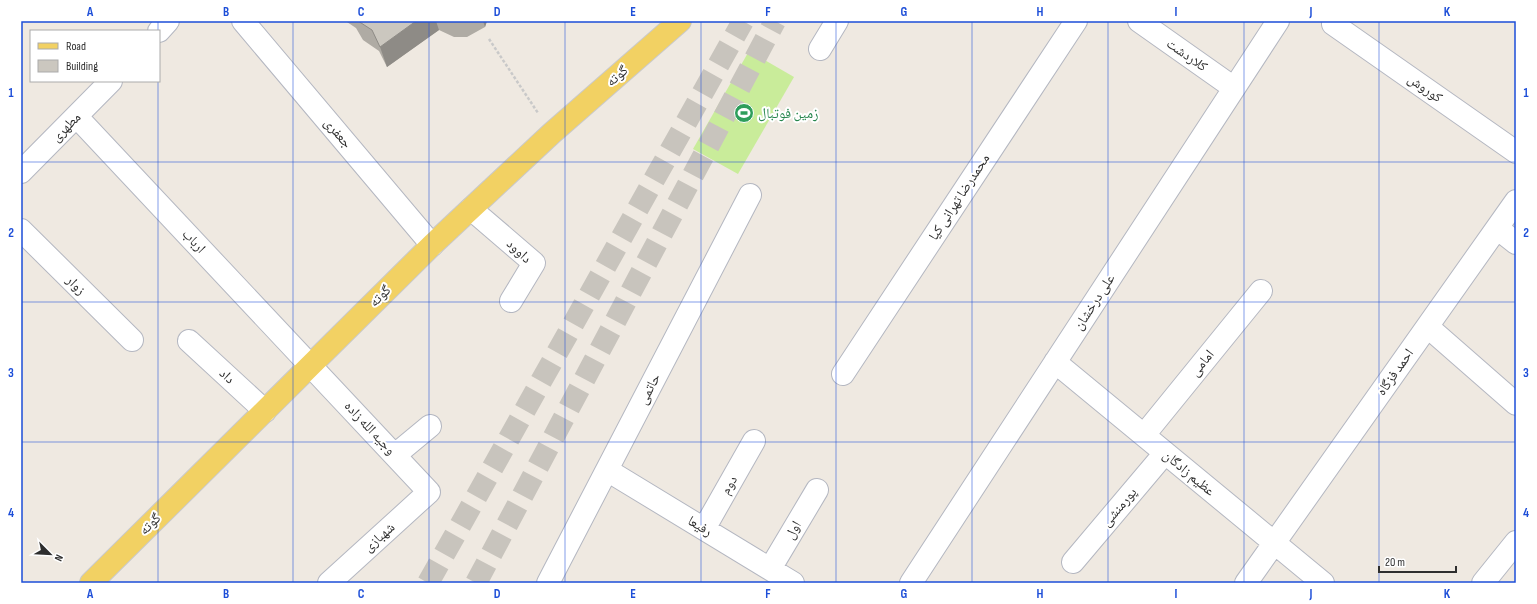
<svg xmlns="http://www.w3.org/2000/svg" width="1537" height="604" font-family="'Sofia Sans Condensed','Noto Naskh Arabic',sans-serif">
<rect width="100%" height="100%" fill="#efe9e1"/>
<!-- pitch -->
<path fill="#c9ec9a" d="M 749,51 L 794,77 L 738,174 L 693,149 Z"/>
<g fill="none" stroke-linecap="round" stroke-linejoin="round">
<!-- major-tunnel -->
<path stroke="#c8c4bd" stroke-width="22" stroke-dasharray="22 11" stroke-linecap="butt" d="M 428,583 L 743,21
M 476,583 L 775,21"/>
<!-- minor casing -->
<g stroke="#b4b7c1" stroke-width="24">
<path id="minor" d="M 243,21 L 432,245
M 1139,21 L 1234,88
M 1333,24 L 1516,152
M 159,31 L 168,21
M 820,49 L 837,21
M 77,117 L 429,492 L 329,583
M 21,172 L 111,81
M 471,209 L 534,263 L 511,301
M 1497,228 L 1516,243
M 21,230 L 132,340
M 1428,327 L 1516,404
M 189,341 L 265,411
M 1055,362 L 1323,583
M 843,374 L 1076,21
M 1144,435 L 1261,291
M 395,455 L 430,426
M 607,470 L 793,583
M 704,529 L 754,441
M 1073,562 L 1165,453
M 770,569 L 817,490
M 548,583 L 750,195
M 911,583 L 1278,21
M 1246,583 L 1516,201
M 1483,583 L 1516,542"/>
</g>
<!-- major casing -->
<g stroke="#c9c9c9" stroke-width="24">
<path id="major" d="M 91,583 L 432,245 L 552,133 L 680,21"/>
</g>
<!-- path -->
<path stroke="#c9c9c9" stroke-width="2.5" stroke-dasharray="3 2" stroke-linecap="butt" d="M 489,39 L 538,113"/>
<!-- minor -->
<use href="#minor" stroke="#fff" stroke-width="22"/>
<!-- major -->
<use href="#major" stroke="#f2d163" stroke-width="22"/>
</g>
<!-- wall -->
<path fill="#afaba4" d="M 347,21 L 487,21 L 485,27 L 467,37 L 454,37 L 439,30 L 387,67 L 379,51 L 363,40 L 356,28 L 347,22 Z"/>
<!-- shaded-wall -->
<path fill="#8e8b86" d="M 416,21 L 436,21 L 439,30 L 387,67 L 380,47 Z
M 483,21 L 487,21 L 485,27 Z"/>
<!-- building -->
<path fill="#cbc7bf" stroke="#8e8b86" d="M 358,21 L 416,21 L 380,47 L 372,30 Z"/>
<!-- grid -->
<path fill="none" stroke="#1d4ed8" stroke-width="1" stroke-opacity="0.55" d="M 158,21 L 158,31M 293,21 L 293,583M 429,21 L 429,583M 565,21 L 565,583M 701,21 L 701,583M 836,21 L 836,583M 972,21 L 972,583M 1108,21 L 1108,583M 1244,21 L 1244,583M 1379,21 L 1379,583M 158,81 L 158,583M 21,162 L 1516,162M 21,302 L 1516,302M 21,442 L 1516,442"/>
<!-- icons -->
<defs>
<g id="stadium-disc" transform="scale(1)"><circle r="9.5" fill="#2e9e5b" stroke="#fff"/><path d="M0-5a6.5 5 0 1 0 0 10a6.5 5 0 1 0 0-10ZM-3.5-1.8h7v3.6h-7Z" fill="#fff"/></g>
</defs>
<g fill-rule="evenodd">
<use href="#stadium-disc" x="744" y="113"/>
</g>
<g text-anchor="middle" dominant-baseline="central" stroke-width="4" stroke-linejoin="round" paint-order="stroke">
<!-- street labels -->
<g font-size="14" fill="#2e2e2e" stroke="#fff">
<text transform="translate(1187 55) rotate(35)">کلاردشت</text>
<text transform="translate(617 76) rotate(-41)">گوته</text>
<text transform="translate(1425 88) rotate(35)">کوروش</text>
<text transform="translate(66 127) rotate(-45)">مطهری</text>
<text transform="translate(338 133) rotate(50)">جعفری</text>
<text transform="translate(959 197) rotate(-57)">محمدرضا تهرانی کیا</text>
<text transform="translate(194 241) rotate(47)">ارباب</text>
<text transform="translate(519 251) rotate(43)">داوود</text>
<text transform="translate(76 285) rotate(45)">زوار</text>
<text transform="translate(380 296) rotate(-45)">گوته</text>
<text transform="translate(1094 302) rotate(-57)">علی درخشان</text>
<text transform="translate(1202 363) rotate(-51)">امامی</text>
<text transform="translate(1395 372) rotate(-55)">احمد فزگاه</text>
<text transform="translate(227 376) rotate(43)">داد</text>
<text transform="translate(649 389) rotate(-63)">حاتمی</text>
<text transform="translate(370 428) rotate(47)">وجیه الله زاده</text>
<text transform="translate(1189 473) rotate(40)">عظیم زادگان</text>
<text transform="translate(729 485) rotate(-60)">دوم</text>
<text transform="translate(1119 507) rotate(-50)">پورمنشی</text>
<text transform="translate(150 524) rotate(-45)">گوته</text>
<text transform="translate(700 526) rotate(31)">رفیعا</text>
<text transform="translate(793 530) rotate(-60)">اول</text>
<text transform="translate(379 537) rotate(-42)">شهبازی</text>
</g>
<!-- leisure labels -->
<g font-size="14" fill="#27864d" stroke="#fff" text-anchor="start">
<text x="758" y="113">زمین فوتبال</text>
</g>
</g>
<!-- border -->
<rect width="1537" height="604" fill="none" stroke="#ffffff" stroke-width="44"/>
<!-- legend -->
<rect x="30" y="30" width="130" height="52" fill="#ffffff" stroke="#ababab"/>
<rect x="38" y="43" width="20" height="6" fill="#f2d163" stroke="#ababab"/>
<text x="66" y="50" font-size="12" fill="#2e2e2e">Road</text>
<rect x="38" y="60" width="20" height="12" fill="#cbc7bf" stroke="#ababab"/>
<text x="66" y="70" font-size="12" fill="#2e2e2e">Building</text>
<!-- north arrow -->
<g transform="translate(50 554) rotate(114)" stroke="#ffffff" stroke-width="3" paint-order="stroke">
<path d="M0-3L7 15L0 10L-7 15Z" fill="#2e2e2e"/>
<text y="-6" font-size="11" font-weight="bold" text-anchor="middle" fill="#2e2e2e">N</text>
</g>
<!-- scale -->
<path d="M1379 566v6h77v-6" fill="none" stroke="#2e2e2e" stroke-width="2"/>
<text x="1385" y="566" font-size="12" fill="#2e2e2e" stroke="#ffffff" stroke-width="3" paint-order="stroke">20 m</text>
<rect x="22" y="22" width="1493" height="560" fill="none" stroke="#1d4ed8" stroke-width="1.5"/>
<g font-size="13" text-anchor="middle" font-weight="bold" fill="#1d4ed8">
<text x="90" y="16">A</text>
<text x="226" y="16">B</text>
<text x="361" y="16">C</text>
<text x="497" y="16">D</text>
<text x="633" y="16">E</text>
<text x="768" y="16">F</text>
<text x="904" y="16">G</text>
<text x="1040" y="16">H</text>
<text x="1176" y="16">I</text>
<text x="1311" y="16">J</text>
<text x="1447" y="16">K</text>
<text x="11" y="97">1</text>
<text x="1526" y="97">1</text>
<text x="11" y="237">2</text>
<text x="1526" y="237">2</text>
<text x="11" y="377">3</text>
<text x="1526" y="377">3</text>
<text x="11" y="517">4</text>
<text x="1526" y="517">4</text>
<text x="90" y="598">A</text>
<text x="226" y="598">B</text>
<text x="361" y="598">C</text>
<text x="497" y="598">D</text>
<text x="633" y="598">E</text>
<text x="768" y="598">F</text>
<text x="904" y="598">G</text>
<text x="1040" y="598">H</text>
<text x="1176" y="598">I</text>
<text x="1311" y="598">J</text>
<text x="1447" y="598">K</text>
</g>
</svg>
